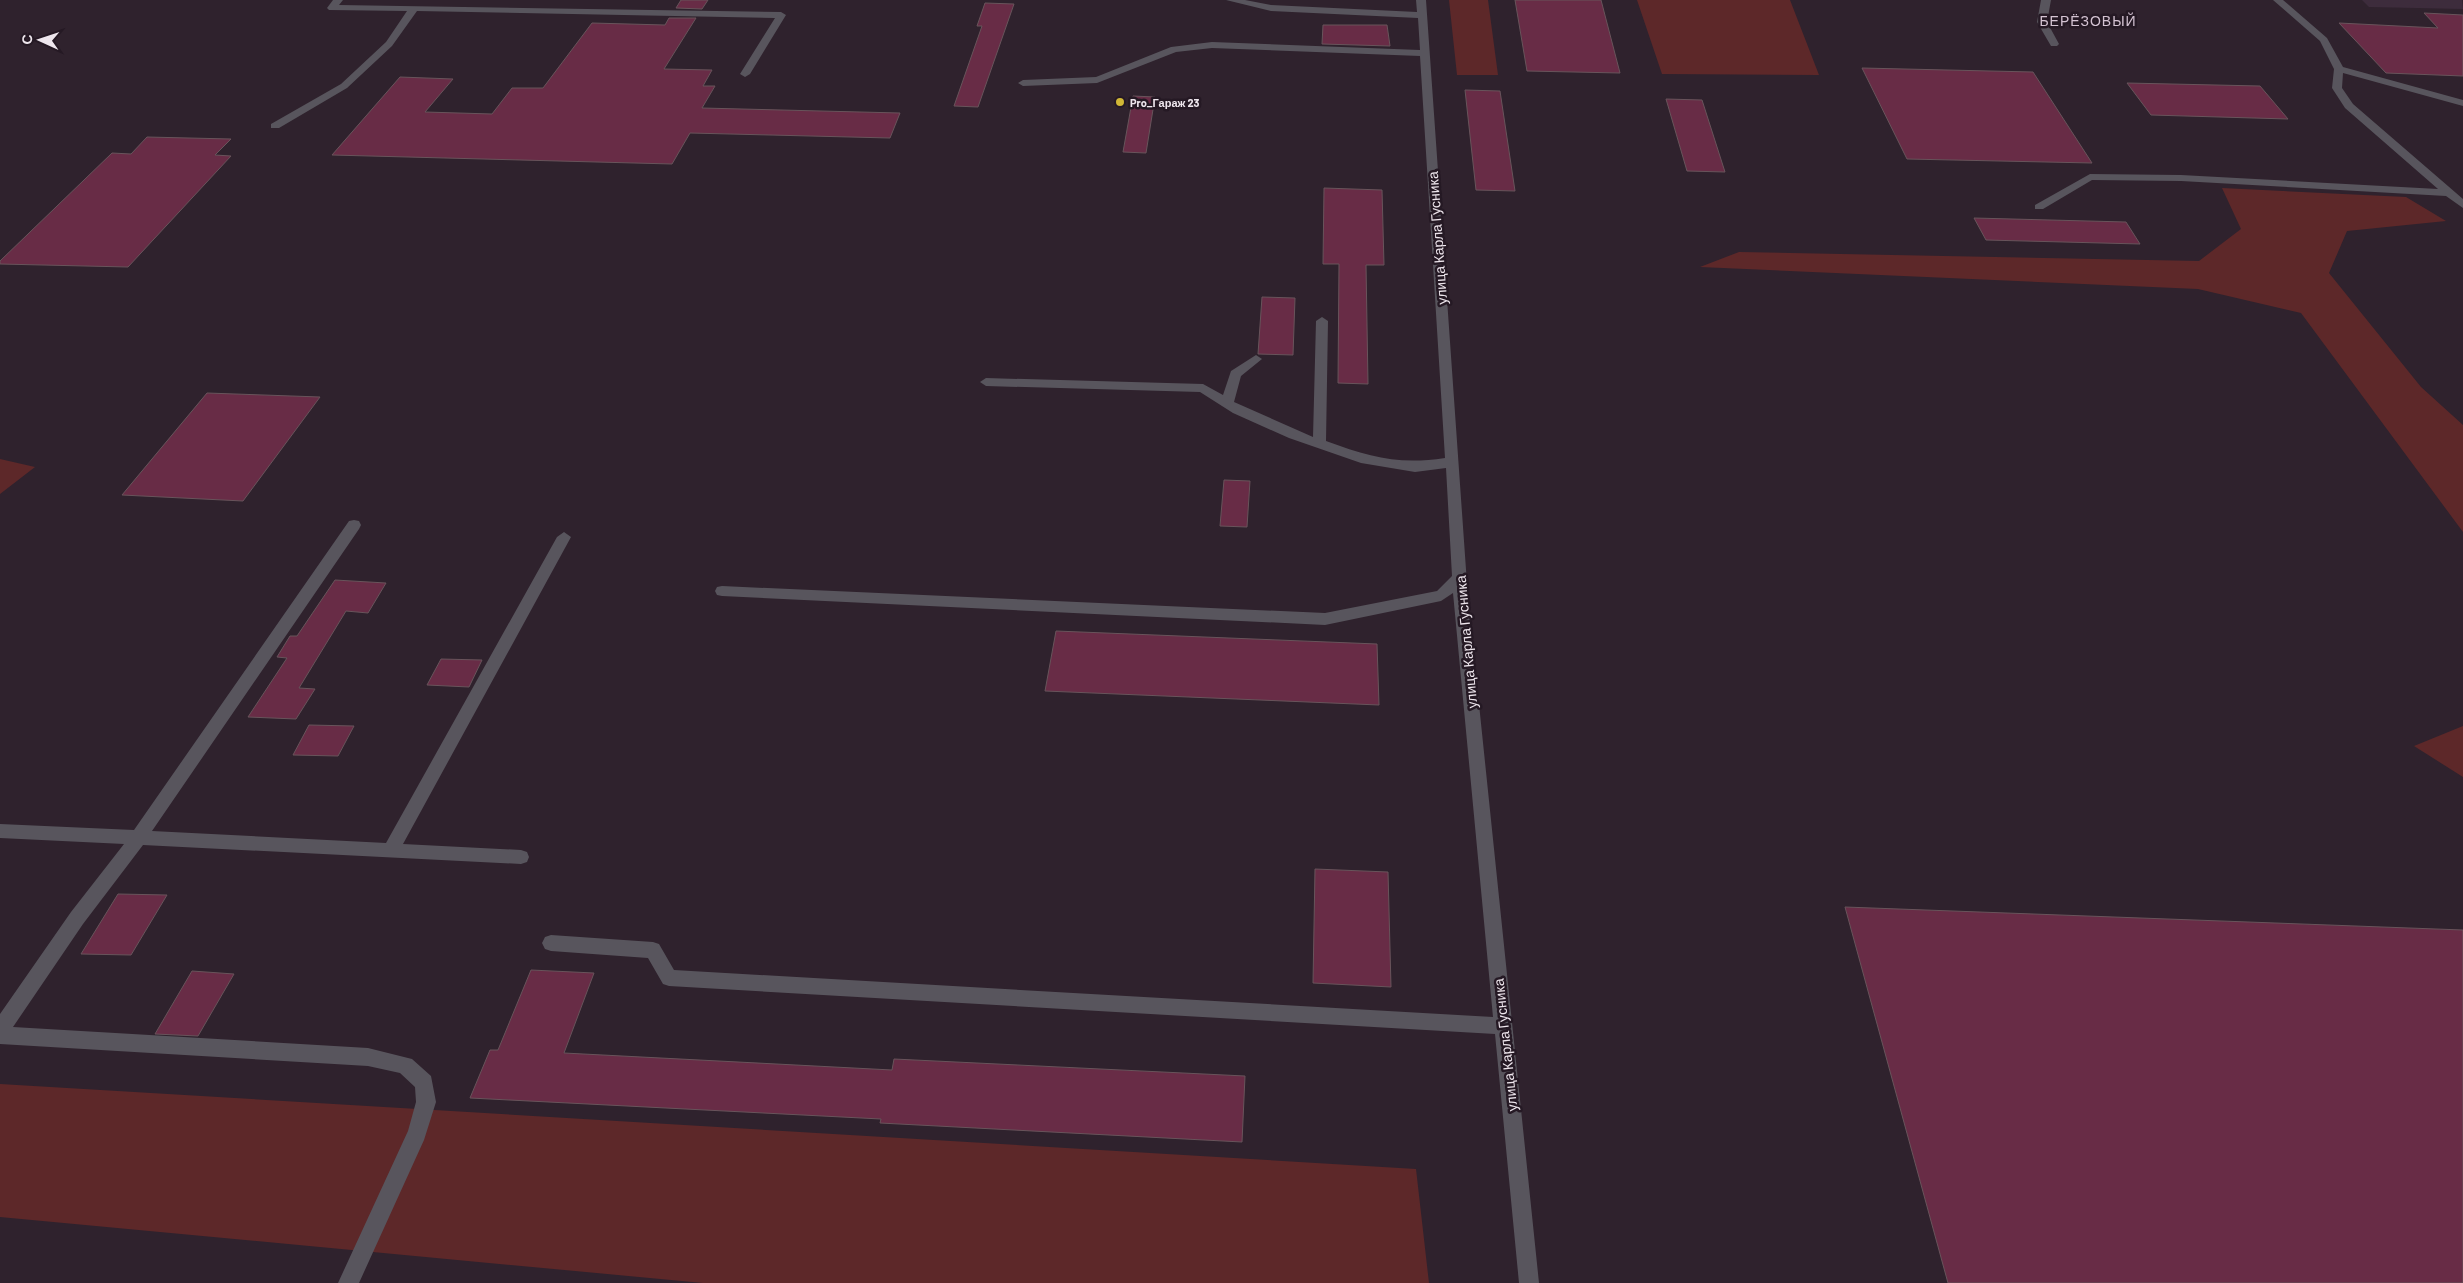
<svg xmlns="http://www.w3.org/2000/svg" width="2463" height="1283" font-family="Barlow,sans-serif">
<rect width="100%" height="100%" fill="#2f222d"/>
<!-- built -->
<path fill="#3d2c3c" d="M 2362,0 L 2462,0 L 2463,9 L 2369,7 Z"/>
<!-- green -->
<path fill="#5d2829" d="M 1449,0 L 1488,0 L 1498,75 L 1457,75 Z
M 1637,0 L 1790,0 L 1819,75 L 1662,74 Z
M 2222,188 L 2406,197 L 2446,221 L 2347,231 L 2329,273 L 2421,387 L 2463,425 L 2463,532 L 2301,313 L 2198,289 L 1700,267 L 1739,252 L 2199,261 L 2241,229 Z
M 0,459 L 35,467 L 0,494 Z
M 2463,726 L 2463,777 L 2414,746 Z
M 0,1084 L 1416,1169 L 1429,1283 L 703,1283 L 0,1217 Z"/>
<!-- building -->
<path fill="#682c46" stroke="#68545b" d="M 681,0 L 708,0 L 702,9 L 676,8 Z
M 1515,0 L 1601,0 L 1620,73 L 1527,71 Z
M 985,3 L 1014,4 L 978,107 L 954,106 L 982,26 L 977,26 Z
M 2424,13 L 2463,15 L 2463,76 L 2386,73 L 2339,23 L 2438,28 Z
M 669,18 L 696,18 L 664,69 L 712,70 L 703,86 L 715,86 L 702,108 L 900,113 L 890,138 L 690,133 L 672,164 L 332,155 L 400,77 L 453,79 L 425,112 L 492,114 L 512,88 L 543,88 L 592,23 L 665,25 Z
M 1323,25 L 1387,25 L 1390,46 L 1322,44 Z
M 1862,68 L 2033,72 L 2092,163 L 1907,159 Z
M 2127,83 L 2260,86 L 2288,119 L 2151,115 Z
M 1465,90 L 1500,91 L 1515,191 L 1476,190 Z
M 1133,96 L 1155,97 L 1146,153 L 1123,152 Z
M 1666,99 L 1702,100 L 1725,172 L 1687,171 Z
M 147,137 L 231,139 L 215,155 L 231,156 L 128,267 L 0,264 L 0,261 L 112,153 L 131,154 Z
M 1324,188 L 1382,190 L 1384,265 L 1366,265 L 1368,384 L 1338,383 L 1339,264 L 1323,264 Z
M 1974,218 L 2126,222 L 2140,244 L 1986,240 Z
M 1262,297 L 1295,298 L 1293,355 L 1258,354 Z
M 207,393 L 320,397 L 243,501 L 122,495 Z
M 1224,480 L 1250,481 L 1247,527 L 1220,526 Z
M 335,580 L 386,583 L 368,613 L 346,611 L 299,688 L 315,689 L 296,719 L 248,717 L 287,658 L 277,657 L 290,636 L 297,636 Z
M 1056,631 L 1377,644 L 1379,705 L 1045,691 Z
M 441,659 L 482,660 L 469,687 L 427,685 Z
M 309,725 L 354,726 L 338,756 L 293,755 Z
M 1315,869 L 1388,872 L 1391,987 L 1313,983 Z
M 118,894 L 167,895 L 131,955 L 81,954 Z
M 1845,907 L 2463,930 L 2463,1283 L 1948,1283 Z
M 531,970 L 594,973 L 564,1053 L 892,1070 L 894,1059 L 1245,1076 L 1242,1142 L 880,1123 L 881,1119 L 470,1098 L 490,1050 L 498,1050 Z
M 192,971 L 234,974 L 198,1036 L 155,1034 Z"/>
<g fill="none" stroke-linecap="round" stroke-linejoin="round">
<!-- minor -->
<path fill="#58555d" fill-rule="evenodd" d="M 333,0 L 343,0 L 339,5 L 781,12 L 786,15 L 750,74 L 745,77 L 740,74 L 775,18 L 417,11 L 392,46 L 347,88 L 279,128 L 271,128 L 271,124 L 341,84 L 386,42 L 407,11 L 329,10 L 327,8 Z
M 1226,0 L 1245,0 L 1271,5 L 1417,12 L 1416,0 L 1426,0 L 1468,598 L 1539,1283 L 1519,1283 L 1495,1034 L 669,986 L 663,984 L 648,958 L 551,951 L 545,949 L 542,943 L 545,937 L 551,935 L 653,942 L 659,944 L 674,970 L 1493,1017 L 1453,593 L 1441,601 L 1325,625 L 722,596 L 717,595 L 715,591 L 717,587 L 722,586 L 1325,613 L 1437,591 L 1452,576 L 1446,468 L 1415,472 L 1361,463 L 1289,438 L 1233,413 L 1200,392 L 986,386 L 980,382 L 986,378 L 1203,384 L 1223,395 L 1231,371 L 1256,355 L 1262,359 L 1241,376 L 1234,402 L 1313,437 L 1316,321 L 1322,317 L 1328,321 L 1326,441 C 1370,457 1398,465 1445,458 L 1420,56 L 1212,48 L 1176,52 L 1097,83 L 1023,86 L 1018,83 L 1023,80 L 1096,77 L 1171,47 L 1212,42 L 1420,50 L 1418,18 L 1271,11 Z
M 2041,0 L 2051,0 L 2047,22 L 2059,44 L 2057,46 L 2051,46 L 2037,22 Z
M 2273,0 L 2283,0 L 2327,38 L 2343,67 L 2463,100 L 2463,106 L 2343,73 L 2342,88 L 2353,104 L 2463,199 L 2463,208 L 2446,196 L 2181,181 L 2092,180 L 2043,209 L 2035,209 L 2035,205 L 2090,174 L 2181,175 L 2438,189 L 2345,108 L 2332,88 L 2334,69 L 2320,41 Z
M 354,520 L 359,521 L 361,525 L 359,529 L 152,831 L 386,843 L 557,537 L 564,532 L 571,537 L 403,844 L 521,850 L 527,852 L 529,857 L 527,862 L 521,864 L 143,845 L 83,924 L 13,1027 L 368,1048 L 412,1059 L 431,1076 L 436,1102 L 424,1140 L 359,1283 L 338,1283 L 408,1131 L 416,1102 L 415,1087 L 400,1073 L 368,1066 L 0,1044 L 0,1014 L 71,912 L 124,844 L 0,838 L 0,824 L 134,830 L 349,521 Z"/>
</g>
<!-- markers -->
<circle fill="#d1b736" stroke="#251924" stroke-width="2" cx="1120" cy="102" r="5"/>
<g text-anchor="middle" dominant-baseline="central" stroke-width="5" stroke-linejoin="round" paint-order="stroke">
<!-- far-poi labels -->
<g font-size="11" font-weight="bold" fill="#eee6ed" stroke="#251924" text-anchor="start">
<text x="1130" y="102">Pro_Гараж 23</text>
</g>
<!-- far-quarter labels -->
<g font-size="14" letter-spacing="1" fill="#d4c3d2" stroke="#251924">
<text x="2088" y="20">БЕРЁЗОВЫЙ</text>
</g>
<!-- street labels -->
<g font-size="14" fill="#eee6ed" stroke="#251924">
<text transform="translate(1437 238) rotate(-94)">улица Карла Гусника</text>
<text transform="translate(1466 642) rotate(-95)">улица Карла Гусника</text>
<text transform="translate(1505 1045) rotate(-96)">улица Карла Гусника</text>
</g>
</g>
<!-- north arrow -->
<g transform="translate(40 40) rotate(273)" stroke="#251924" stroke-width="4" paint-order="stroke">
<path d="M0-4L9 19L0 12L-9 19Z" fill="#eee6ed"/>
<text y="-8" font-size="14" font-weight="bold" text-anchor="middle" fill="#eee6ed">С</text>
</g>
</svg>
